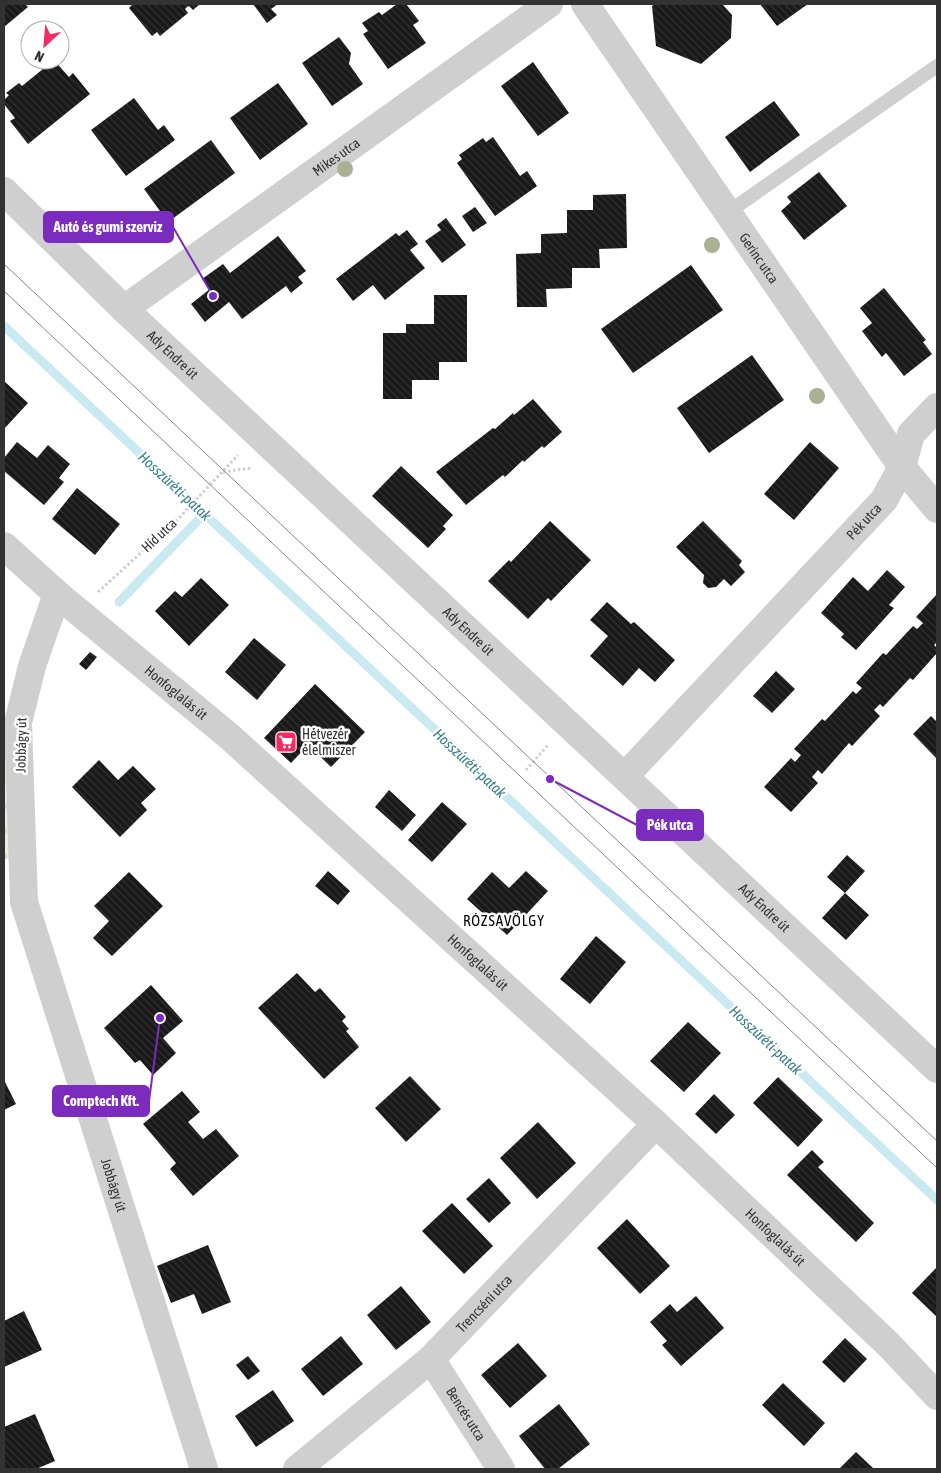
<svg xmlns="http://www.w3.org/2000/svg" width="941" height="1473" font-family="'Asap Condensed',sans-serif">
<defs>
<pattern id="grass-tufts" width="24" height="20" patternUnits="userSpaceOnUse" patternTransform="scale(1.25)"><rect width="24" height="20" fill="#ebefe0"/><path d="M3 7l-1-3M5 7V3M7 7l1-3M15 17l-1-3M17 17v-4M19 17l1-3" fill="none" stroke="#cacdc1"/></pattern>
<pattern id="building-back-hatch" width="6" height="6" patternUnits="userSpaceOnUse" patternTransform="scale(1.25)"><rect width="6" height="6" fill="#191919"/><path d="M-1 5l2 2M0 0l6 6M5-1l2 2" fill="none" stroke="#323232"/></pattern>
</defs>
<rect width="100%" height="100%" fill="#fff"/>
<!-- grass -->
<path fill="url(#grass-tufts)" d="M 4,766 L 11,769 L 13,856 L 4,860 Z"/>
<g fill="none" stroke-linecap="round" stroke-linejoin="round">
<!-- stream -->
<path stroke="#cbe9f0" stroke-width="9" d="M 4,326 L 937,1200
M 119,602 L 204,514"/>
</g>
<!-- building -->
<path fill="url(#building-back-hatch)" d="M 4,4 L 25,4 L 28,7 L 4,27 Z
M 133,4 L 200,4 L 193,10 L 189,6 L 187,7 L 185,9 L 188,13 L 160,36 L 157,32 L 152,36 L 129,8 Z
M 253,4 L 278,4 L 271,9 L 277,15 L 267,23 Z
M 397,4 L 406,4 L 419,21 L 413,25 L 426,43 L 388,69 L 363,34 L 368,31 L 362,23 L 379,12 L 382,15 Z
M 655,4 L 725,4 L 723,5 L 732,15 L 731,38 L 701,64 L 656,46 L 652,6 Z
M 760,4 L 808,4 L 777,26 Z
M 339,37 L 351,53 L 349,64 L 363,84 L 332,106 L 302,63 Z
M 54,60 L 69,77 L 73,73 L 90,94 L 28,144 L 10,121 L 15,118 L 4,104 L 4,100 L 9,95 L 6,93 L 19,83 L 22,86 Z
M 533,62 L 569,113 L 538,136 L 501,86 Z
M 278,83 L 308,124 L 260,160 L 230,118 Z
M 134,98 L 158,130 L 164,125 L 175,140 L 126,176 L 91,130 Z
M 774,101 L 800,135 L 750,172 L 725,137 Z
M 493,137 L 520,176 L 527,171 L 537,186 L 495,216 L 457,163 L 462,159 L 459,155 L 483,138 L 486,142 Z
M 211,140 L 235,173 L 168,222 L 144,189 Z
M 819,172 L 847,206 L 804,240 L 781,211 L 791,202 L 787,197 Z
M 626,194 L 627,248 L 599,249 L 600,268 L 572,268 L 572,288 L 546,289 L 547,307 L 517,307 L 516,254 L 541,253 L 541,234 L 567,233 L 567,210 L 593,210 L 593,195 Z
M 475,207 L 487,223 L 473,232 L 462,216 Z
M 446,218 L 466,245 L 442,263 L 425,241 L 441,230 L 437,225 Z
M 407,230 L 418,244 L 410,250 L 425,268 L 385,300 L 373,285 L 353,301 L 336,279 L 396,233 L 399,236 Z
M 278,236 L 306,271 L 298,277 L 303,283 L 291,293 L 286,286 L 242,319 L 229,302 L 205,322 L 191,304 L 210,289 L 202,279 L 223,264 L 230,273 Z
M 691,265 L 723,310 L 633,373 L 601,329 Z
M 884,288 L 926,340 L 923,342 L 932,354 L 904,376 L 886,353 L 882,357 L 862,331 L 872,323 L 860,308 Z
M 434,295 L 467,295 L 467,362 L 439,362 L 439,380 L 412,380 L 412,399 L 383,399 L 383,333 L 406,333 L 406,324 L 434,324 Z
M 752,355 L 784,400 L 709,453 L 677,408 Z
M 4,381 L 28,403 L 4,429 Z
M 533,399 L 562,432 L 544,448 L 542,446 L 524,462 L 523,460 L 505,477 L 503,475 L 466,505 L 436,472 L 493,428 L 495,429 L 513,413 L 514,415 Z
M 17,442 L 37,458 L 48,445 L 70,464 L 59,478 L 64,482 L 44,505 L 4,471 L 4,458 Z
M 810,442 L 839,468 L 794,520 L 764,494 Z
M 401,466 L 453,515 L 443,526 L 446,529 L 428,548 L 372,496 Z
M 77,488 L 120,524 L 95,555 L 52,519 Z
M 550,521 L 591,560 L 551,601 L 548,598 L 528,619 L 488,581 L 509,560 L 511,562 Z
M 703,521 L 742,561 L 739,565 L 745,572 L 731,586 L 724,579 L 716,587 L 708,588 L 703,583 L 704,575 L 676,547 Z
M 887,570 L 905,587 L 889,605 L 894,608 L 856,650 L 841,637 L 844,634 L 821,613 L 853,577 L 868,591 Z
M 201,578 L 229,605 L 189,646 L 155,611 L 175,591 L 182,597 Z
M 937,594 L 937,642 L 934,645 L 937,648 L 937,653 L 913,680 L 910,678 L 883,707 L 880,704 L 874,710 L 880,716 L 852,746 L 849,743 L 822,774 L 818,770 L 812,777 L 818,783 L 791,812 L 764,787 L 791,758 L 795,762 L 801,755 L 794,749 L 822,719 L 825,721 L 853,691 L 856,694 L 862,688 L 856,683 L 883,653 L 886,655 L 913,626 L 917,629 L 923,623 L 916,617 Z
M 607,602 L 631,624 L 634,622 L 675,660 L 655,682 L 639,668 L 623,686 L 590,656 L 608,636 L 590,620 Z
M 254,638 L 286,665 L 257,700 L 225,672 Z
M 90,652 L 97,657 L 86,670 L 79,664 Z
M 776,671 L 795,689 L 772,713 L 753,696 Z
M 315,684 L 365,732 L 331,767 L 308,745 L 291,763 L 264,738 Z
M 931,716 L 937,722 L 937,759 L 913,734 Z
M 99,760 L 118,780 L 133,766 L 156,789 L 141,803 L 147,810 L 120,837 L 72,787 Z
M 389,790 L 416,815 L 402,831 L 375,807 Z
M 442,802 L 467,824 L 432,862 L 408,840 Z
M 847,855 L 865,871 L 845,893 L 869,915 L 846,940 L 822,918 L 845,893 L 827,877 Z
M 328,871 L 350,891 L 338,905 L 315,886 Z
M 526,871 L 548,891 L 507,935 L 467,899 L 492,872 L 509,888 Z
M 129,872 L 163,906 L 112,956 L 93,938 L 109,921 L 94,906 Z
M 596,936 L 626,962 L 590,1004 L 560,979 Z
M 297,973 L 315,992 L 320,988 L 346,1017 L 342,1021 L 349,1029 L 346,1031 L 359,1047 L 324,1079 L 258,1008 Z
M 151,985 L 183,1021 L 163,1038 L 176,1053 L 153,1075 L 140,1060 L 135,1063 L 104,1028 Z
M 688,1022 L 721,1053 L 684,1092 L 650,1061 Z
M 410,1076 L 441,1109 L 406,1142 L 375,1108 Z
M 778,1077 L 823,1120 L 798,1147 L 753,1103 Z
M 4,1080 L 16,1104 L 4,1110 Z
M 182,1091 L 200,1112 L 188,1122 L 203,1139 L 216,1129 L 239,1156 L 193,1196 L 170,1169 L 176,1163 L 143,1124 Z
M 714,1094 L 735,1115 L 716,1134 L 695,1114 Z
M 538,1122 L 576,1163 L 537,1199 L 500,1158 Z
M 812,1150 L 824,1162 L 818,1167 L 874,1223 L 856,1242 L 787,1175 Z
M 489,1178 L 511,1203 L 489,1223 L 466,1199 Z
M 452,1203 L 493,1246 L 464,1274 L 422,1231 Z
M 627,1219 L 670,1266 L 640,1294 L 597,1248 Z
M 208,1245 L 231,1302 L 202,1314 L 194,1294 L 171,1303 L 157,1266 Z
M 937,1267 L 937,1317 L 912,1293 Z
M 401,1286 L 431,1322 L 396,1350 L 367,1315 Z
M 696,1296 L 724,1328 L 681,1366 L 662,1345 L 667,1341 L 650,1322 L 670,1304 L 677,1312 Z
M 24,1311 L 42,1350 L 4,1367 L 4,1321 Z
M 341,1336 L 363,1364 L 323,1396 L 301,1369 Z
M 845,1338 L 867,1359 L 844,1383 L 822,1362 Z
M 518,1343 L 547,1376 L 510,1408 L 481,1375 Z
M 248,1356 L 260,1371 L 248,1380 L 236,1365 Z
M 783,1383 L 825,1423 L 804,1446 L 762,1405 Z
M 273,1390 L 294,1421 L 256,1447 L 235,1416 Z
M 559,1404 L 590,1444 L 558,1469 L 545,1469 L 519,1436 Z
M 35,1414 L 55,1461 L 36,1469 L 4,1469 L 4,1427 Z
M 856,1452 L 874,1469 L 839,1469 Z"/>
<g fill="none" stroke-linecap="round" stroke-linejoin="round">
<!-- path -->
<path stroke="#cfcfcf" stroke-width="3" stroke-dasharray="2.5 2.5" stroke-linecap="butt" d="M 223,472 L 252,468
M 98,592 L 179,518 L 238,455
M 526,770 L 549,744"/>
<!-- service -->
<path stroke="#cfcfcf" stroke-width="14" d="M 727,213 L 937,66"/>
<!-- minor -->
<g stroke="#cfcfcf" stroke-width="28">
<path id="s1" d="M 585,4 L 902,467 L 937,509"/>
<path id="s2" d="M 124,309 L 549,4"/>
<path id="s3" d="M 4,546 L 57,594 L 230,737 L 656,1124 L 889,1345 L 937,1396"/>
<path id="s4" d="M 57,594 L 32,666 L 18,723 L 24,902 L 204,1469"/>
<path id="s5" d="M 625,776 L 884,500 L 902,467 L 911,434 L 937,407"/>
<path id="s6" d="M 431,1359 L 501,1469"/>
<path id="s7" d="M 297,1469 L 431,1359 L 656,1124"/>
</g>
<!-- tertiary -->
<path stroke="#cfcfcf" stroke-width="28" id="s8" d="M 4,191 L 124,309 L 937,1069"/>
<!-- tram -->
<path stroke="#878787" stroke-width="1" d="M 4,264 L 937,1141
M 4,291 L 937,1168"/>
</g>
<!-- trees -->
<g fill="#a8b193">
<circle cx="345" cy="169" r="8"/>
<circle cx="712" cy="245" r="8"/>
<circle cx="817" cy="396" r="8"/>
</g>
<!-- icons -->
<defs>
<g id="supermarket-square" transform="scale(1.125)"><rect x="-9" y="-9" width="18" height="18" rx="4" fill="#f32b63" stroke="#fff"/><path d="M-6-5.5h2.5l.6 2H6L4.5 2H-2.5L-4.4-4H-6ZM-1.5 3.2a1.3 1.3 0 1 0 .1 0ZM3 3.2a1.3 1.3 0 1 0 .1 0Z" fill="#fff"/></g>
</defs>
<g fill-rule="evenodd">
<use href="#supermarket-square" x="286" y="742"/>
</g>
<g text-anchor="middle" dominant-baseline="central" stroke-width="5" stroke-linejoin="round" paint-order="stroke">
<!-- street labels -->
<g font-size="14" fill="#323232" stroke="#fff">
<text stroke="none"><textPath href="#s2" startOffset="261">Mikes utca</textPath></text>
<text stroke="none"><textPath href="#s1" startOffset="308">Gerinc utca</textPath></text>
<text stroke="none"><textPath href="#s8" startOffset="235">Ady Endre út</textPath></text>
<text stroke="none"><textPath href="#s5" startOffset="349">Pék utca</textPath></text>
<text transform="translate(159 535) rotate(-43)">Híd utca</text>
<text stroke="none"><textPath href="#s8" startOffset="640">Ady Endre út</textPath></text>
<text stroke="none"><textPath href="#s3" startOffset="226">Honfoglalás út</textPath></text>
<text transform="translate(21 745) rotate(-89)">Jobbágy út</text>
<text stroke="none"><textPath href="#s8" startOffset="1045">Ady Endre út</textPath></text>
<text stroke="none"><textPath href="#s3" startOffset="631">Honfoglalás út</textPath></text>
<text stroke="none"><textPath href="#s4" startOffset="611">Jobbágy út</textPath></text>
<text stroke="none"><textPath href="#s3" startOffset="1036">Honfoglalás út</textPath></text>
<text stroke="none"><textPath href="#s7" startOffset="250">Trencséni utca</textPath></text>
<text stroke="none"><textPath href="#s6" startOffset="65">Bencés utca</textPath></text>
</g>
<!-- poi labels -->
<g font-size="14" fill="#323232" stroke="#fff" text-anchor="start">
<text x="302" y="734">Hétvezér<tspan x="302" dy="16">élelmiszer</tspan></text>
</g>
<!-- water labels -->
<g font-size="15" font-style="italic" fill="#347e8e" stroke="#fff">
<text transform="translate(175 486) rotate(43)">Hosszúréti-patak</text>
<text transform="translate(470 763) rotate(43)">Hosszúréti-patak</text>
<text transform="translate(766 1040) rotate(43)">Hosszúréti-patak</text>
</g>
<!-- neighbourhood labels -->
<g font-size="15" letter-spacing="1" fill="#000" stroke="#fff">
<text x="504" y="920">RÓZSAVÖLGY</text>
</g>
</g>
<!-- callouts -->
<path fill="none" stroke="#7b2cbf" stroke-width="2" d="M213 296L173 227M550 779L637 825M160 1018L149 1101"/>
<g fill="#7b2cbf" stroke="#fff" stroke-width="2">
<circle cx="213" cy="296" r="5"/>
<circle cx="550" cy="779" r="5"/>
<circle cx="160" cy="1018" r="5"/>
</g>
<g fill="#7b2cbf" stroke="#7b2cbf" stroke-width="2">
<rect x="44" y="212" width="129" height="30" rx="5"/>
<rect x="637" y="810" width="66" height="30" rx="5"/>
<rect x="53" y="1086" width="96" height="30" rx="5"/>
</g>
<g font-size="15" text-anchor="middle" font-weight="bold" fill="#fff">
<text x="108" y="232">Autó és gumi szerviz</text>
<text x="670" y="830">Pék utca</text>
<text x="101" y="1106">Comptech Kft.</text>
</g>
<!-- border -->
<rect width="941" height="1473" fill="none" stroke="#323232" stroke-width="10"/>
<!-- north arrow -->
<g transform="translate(45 45) rotate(206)"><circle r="24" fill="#ffffff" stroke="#adadad"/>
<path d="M0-4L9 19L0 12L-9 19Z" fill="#f32b63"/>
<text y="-8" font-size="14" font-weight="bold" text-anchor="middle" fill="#323232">N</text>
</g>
</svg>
